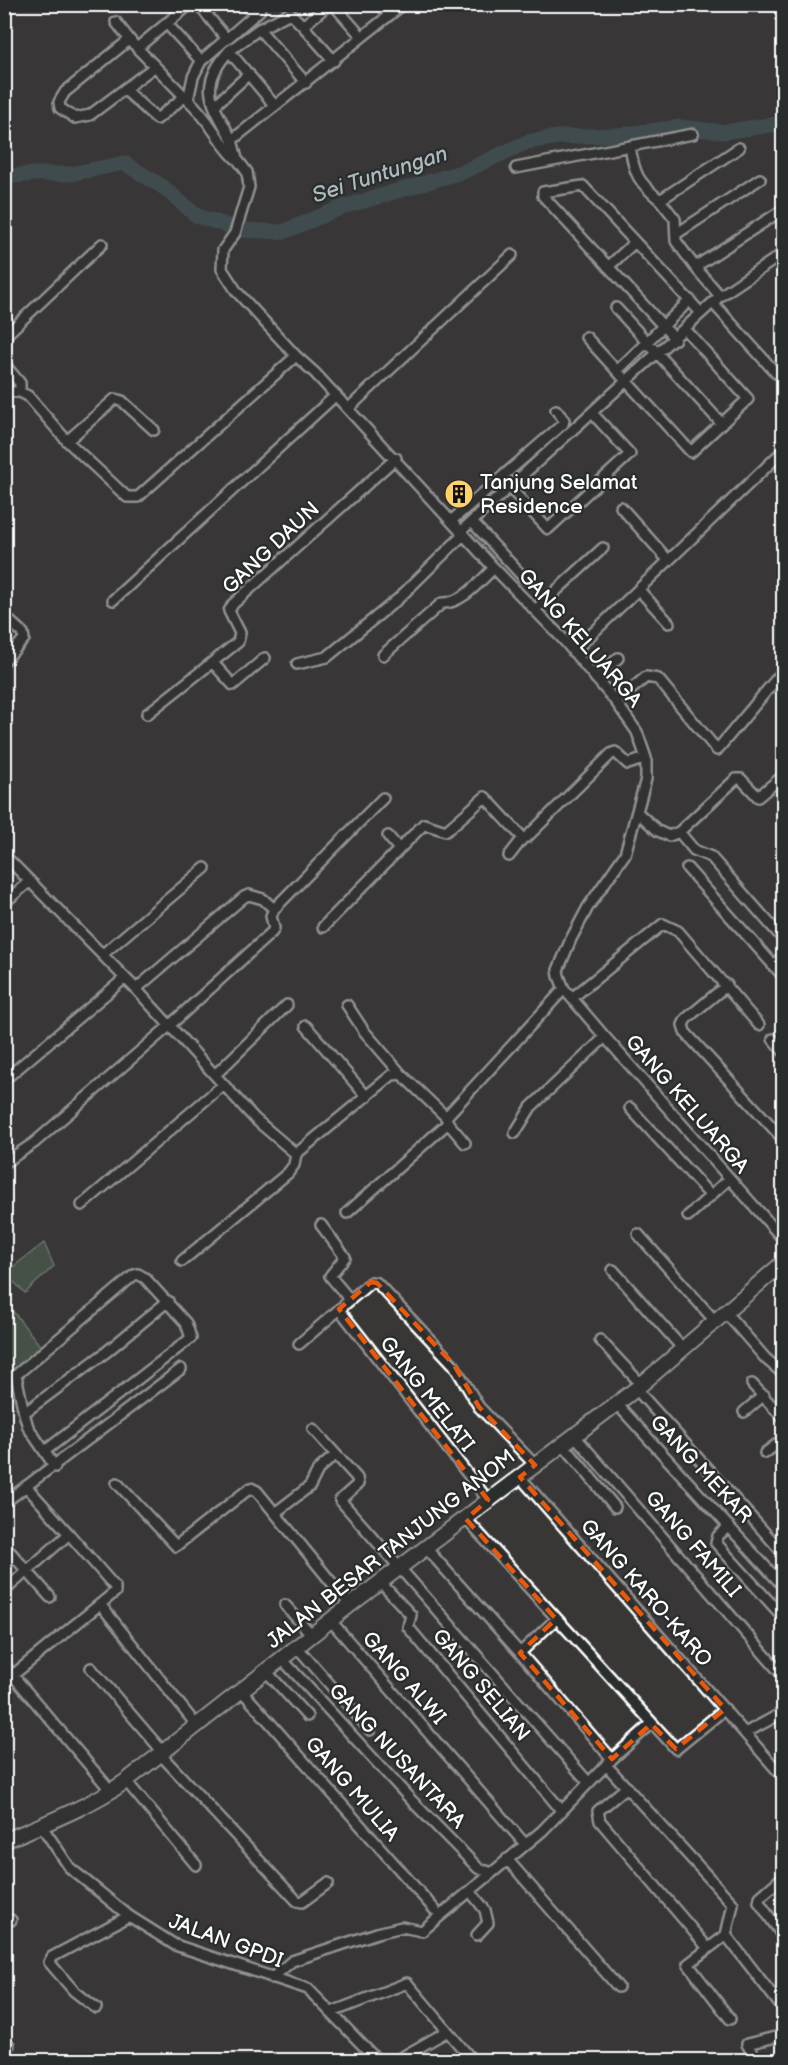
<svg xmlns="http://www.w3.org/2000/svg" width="788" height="2065" font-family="'Balsamiq Sans',sans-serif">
<rect width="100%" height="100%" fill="#383736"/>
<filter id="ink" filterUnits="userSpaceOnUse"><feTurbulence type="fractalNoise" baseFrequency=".0167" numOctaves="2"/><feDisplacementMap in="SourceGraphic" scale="12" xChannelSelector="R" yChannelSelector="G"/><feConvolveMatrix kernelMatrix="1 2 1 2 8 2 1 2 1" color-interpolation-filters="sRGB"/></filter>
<g filter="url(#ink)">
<!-- green -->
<path fill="#576f5c" stroke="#abb7ae" stroke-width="1.5" d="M 44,1243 L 54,1266 L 25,1293 L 5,1273 Z
M 8,1305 L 45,1352 L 5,1384 L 4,1308 Z"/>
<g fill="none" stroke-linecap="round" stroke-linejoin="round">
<!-- river -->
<path stroke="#48656c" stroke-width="15" d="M 4,177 L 33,174 L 71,174 L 124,163 L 163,187 L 197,216 L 241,230 L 283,232 L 343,207 L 465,171 L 527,142 L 557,137 L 618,135 L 680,127 L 723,132 L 784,123"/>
<!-- minor casing -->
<g stroke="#fff" stroke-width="14">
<path id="minor" d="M 198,4 L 226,38
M 245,4 L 254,15
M 333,4 L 362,37
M 380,4 L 389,15
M 116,22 L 133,44
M 166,23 L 201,61
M 303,26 L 334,61
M 129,40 L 65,92 L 59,102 L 60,108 L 75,118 L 90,115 L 154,67
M 229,51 L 259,29
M 306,83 L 259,29 L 290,13 L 303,26 L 329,4
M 125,90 L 157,119 L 184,97
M 188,100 L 137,48 L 190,4
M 214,106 L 249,74
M 232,140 C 212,103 197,87 229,51 L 275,106
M 630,146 C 634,174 638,182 660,200
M 235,158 C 217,140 208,117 188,100 L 193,77 L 201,61 L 260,10
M 516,168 L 693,134
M 676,234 L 760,179
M 608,267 L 635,242
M 695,267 L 676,241 L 675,219 L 660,200 L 739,148
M 720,296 L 695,267 L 784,209
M 713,303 L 776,373
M 616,308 L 722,424
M 4,337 L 102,244
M 586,337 L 691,452 L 748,399 L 685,329
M 675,339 L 543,196 L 543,192 L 583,186 L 701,313
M 296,356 L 237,292 L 222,269 L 223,250 L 235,233 L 249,187 L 247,172 L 237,159 L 232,140 L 401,6
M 4,364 L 20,383 L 20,392
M 617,371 L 690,300
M 4,398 L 10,392 L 20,392 L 28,396 L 67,441 L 127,497 L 138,497 L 296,356 L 315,373 L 494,568 L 562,638 L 616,702 L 637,732 L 646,758 L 646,779 L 625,854 L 588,907 L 571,939 L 558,970 L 559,976 L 564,989 L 605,1037 L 784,1240
M 349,408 L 512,255
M 67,441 L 115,399 L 122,401 L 154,430
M 509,487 L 548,529 L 630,454 L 592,413
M 621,507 L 668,560
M 451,521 L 563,424 L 564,420 L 556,410
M 472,522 L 524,578
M 460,532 L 720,296 L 784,253
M 640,591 L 669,623
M 113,600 L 336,395
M 535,610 L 603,548
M 4,616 L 23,633 L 24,639 L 4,661
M 573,652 L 784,450
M 383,655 L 442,603 C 462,604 480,581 494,568
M 213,663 L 233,685 L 265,658
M 297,664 L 327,657 L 398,599 L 463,535
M 596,679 L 618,658
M 616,702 L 646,677 L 658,679 L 717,750 L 784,670
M 147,714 L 238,642 L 240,633 L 229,611 L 233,604 L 396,458
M 637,812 L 658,831 L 669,836 L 679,832 L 736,779 L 741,779 L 758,797 L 784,775
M 679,832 L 694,850 L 711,857 L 784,940
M 388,836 L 399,849
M 4,855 L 136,989 L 255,1119 L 296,1154
M 509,856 L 523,838
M 687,868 L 784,977
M 4,903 L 30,881
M 323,927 L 424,824 L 446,831 L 485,797 L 523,838 L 527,837 L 611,754 L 615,752 L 628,764 L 646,758
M 103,954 L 205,868
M 773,966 L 784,955
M 727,985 L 686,1019 L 683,1025 L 685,1032 L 784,1140
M 136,989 L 244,897 L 249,895 L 263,899 L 274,909
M 572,998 L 663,924 L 678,931 L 759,1025
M 347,1005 L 364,1031 L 401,1074
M 306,1026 L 367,1097
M 773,1039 L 784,1052
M 10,1075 L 125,978
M 215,1075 L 287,1005
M 630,1108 L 711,1196
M 446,1117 L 564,989
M 448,1123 L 465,1143
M 515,1133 L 531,1107 L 605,1037
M 4,1163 L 34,1143 L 168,1027 L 272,932 L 274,928 L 271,916 L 274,909 L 383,798
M 82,1205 L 223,1085
M 688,1216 L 729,1179
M 321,1225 L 345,1257 L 330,1276 L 350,1300
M 638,1234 L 715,1321
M 182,1261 L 288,1173 L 294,1165 L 296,1154 L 392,1075 L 401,1074 L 446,1117 L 448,1123 L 347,1213
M 613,1270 L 683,1349
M 339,1309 L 488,1500
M 726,1313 L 766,1359 L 784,1374
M 600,1340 L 641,1384
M 299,1344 L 371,1282 L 377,1283 L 454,1365 L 479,1407 L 535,1465
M 752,1384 L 784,1419
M 636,1389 L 784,1554
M 616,1403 L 784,1587
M 744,1412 L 764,1395
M 24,1413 L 16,1375 L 134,1275 L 138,1274 L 145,1278 L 186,1323 L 191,1338 L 45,1451
M 313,1429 L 357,1478 L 358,1484 L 340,1500 L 589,1783
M 574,1435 L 784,1677
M 562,1443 L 615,1507
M 765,1453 L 784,1439
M 55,1467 L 28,1427 L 24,1413 L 105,1353 L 168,1301
M 520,1477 L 784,1778
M 117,1483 L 176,1546 L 245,1492 L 251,1488 L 257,1491 L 350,1605
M 4,1503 L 181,1369
M 275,1513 L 310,1486 L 318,1470 L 335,1455
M 466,1519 L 676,1749 L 725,1709
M 729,1526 L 718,1536 L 716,1543 L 784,1618
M 4,1545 L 50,1597
M 426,1548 L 520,1653
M 381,1583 L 411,1615 L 408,1627 L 562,1811
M 4,1591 L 69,1534 L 26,1486
M 100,1604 L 197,1726
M 285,1605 L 312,1635
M 556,1619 L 520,1653 L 612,1759
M 331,1621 L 525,1844
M 297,1647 L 370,1730
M 282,1659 L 413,1802 L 478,1868 L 489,1872
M 4,1665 L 112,1792
M 91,1668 L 163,1752
M 266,1671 L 307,1716
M 13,1675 L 115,1592 L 115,1587 L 69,1534
M 242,1691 L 435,1910
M 745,1733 L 784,1712
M 160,1754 L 297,1901 L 302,1902 L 328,1883
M 606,1765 L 733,1904 L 726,1935 L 688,1964 L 730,2019
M 126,1781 L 196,1865
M 627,1787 L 598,1811 L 600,1821 L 707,1947
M 41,1825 L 70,1868 L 129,1916 L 175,1945 L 308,1989 L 377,2060
M 507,1859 L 618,1987
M 784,1876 L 760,1897 L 759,1902 L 784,1938
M 470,1891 L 485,1910 L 488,1923 L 477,1935
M 4,1922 L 11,1920
M 726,1935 L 784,2010
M 272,1978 L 292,1961 L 377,1933 L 402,1927 L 422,1931 L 542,1831 L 612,1759 L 651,1724
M 96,2008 L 74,1991 L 49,1962 L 52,1957 L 129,1916
M 332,2012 L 407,1983 L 472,2060
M 4,2050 L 9,2045
M 397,2060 L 446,2032
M 756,2060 L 747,2044 L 784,2035"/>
</g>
<!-- primary casing -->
<g stroke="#fff" stroke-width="18">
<path id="primary" d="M 4,1841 C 46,1823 89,1807 126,1781 L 350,1605 L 636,1389 L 784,1262"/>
</g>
<!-- minor -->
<use href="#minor" stroke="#2a2d2e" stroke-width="9"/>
<!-- primary -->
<use href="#primary" stroke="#2a2d2e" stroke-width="14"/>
</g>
</g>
<!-- marked area -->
<path d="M0 0H788V2065H0ZM 371,1282 L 377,1283 L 454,1365 L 479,1407 L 535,1465 L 520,1477 L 725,1709 L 676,1749 L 651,1724 L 612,1759 L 520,1653 L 556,1619 L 466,1519 L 488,1500 L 339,1309 Z" fill="#383736" fill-opacity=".55" fill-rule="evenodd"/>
<path fill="none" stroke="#e8590c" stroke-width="4.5" stroke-dasharray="12 8" stroke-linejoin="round" d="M 371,1282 L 377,1283 L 454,1365 L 479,1407 L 535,1465 L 520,1477 L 725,1709 L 676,1749 L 651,1724 L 612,1759 L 520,1653 L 556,1619 L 466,1519 L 488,1500 L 339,1309 Z"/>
<!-- icons -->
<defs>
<g id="building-disc" transform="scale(1.5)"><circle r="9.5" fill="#ffd166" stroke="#2a2d2e"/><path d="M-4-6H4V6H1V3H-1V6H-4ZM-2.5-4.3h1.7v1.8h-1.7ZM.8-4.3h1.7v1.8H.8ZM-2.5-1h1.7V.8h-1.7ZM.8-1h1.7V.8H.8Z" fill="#111"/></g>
</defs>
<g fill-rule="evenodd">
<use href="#building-disc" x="459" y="494"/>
</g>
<g text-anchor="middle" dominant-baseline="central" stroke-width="4.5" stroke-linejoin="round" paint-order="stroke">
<!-- poi labels -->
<g font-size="21" fill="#fff" stroke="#2a2d2e" text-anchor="start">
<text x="480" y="482">Tanjung Selamat<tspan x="480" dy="24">Residence</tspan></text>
</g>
<!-- street labels -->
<g font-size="21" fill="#fff" stroke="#2a2d2e">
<text transform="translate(271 548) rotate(-43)">GANG DAUN</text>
<text transform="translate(580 638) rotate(49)">GANG KELUARGA</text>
<text transform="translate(687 1104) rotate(49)">GANG KELUARGA</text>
<text transform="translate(427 1394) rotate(52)">GANG MELATI</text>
<text transform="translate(701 1469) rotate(47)">GANG MEKAR</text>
<text transform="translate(693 1544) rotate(49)">GANG FAMILI</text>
<text transform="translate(391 1549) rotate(-38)">JALAN BESAR TANJUNG ANOM</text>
<text transform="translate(646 1593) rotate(49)">GANG KARO-KARO</text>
<text transform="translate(404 1678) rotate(49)">GANG ALWI</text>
<text transform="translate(481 1685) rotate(50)">GANG SELIAN</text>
<text transform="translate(397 1756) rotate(47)">GANG NUSANTARA</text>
<text transform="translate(352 1789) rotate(49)">GANG MULIA</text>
<text transform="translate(226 1941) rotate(20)">JALAN GPDI</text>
</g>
<!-- water labels -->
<g font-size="22" font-style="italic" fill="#adbabd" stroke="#2a2d2e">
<text transform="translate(380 175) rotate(-18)">Sei Tuntungan</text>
</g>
</g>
<!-- margin -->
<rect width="788" height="2065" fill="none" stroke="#2a2d2e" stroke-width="24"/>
<rect x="12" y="12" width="764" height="2041" fill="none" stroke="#fff" stroke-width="2" filter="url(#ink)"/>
</svg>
